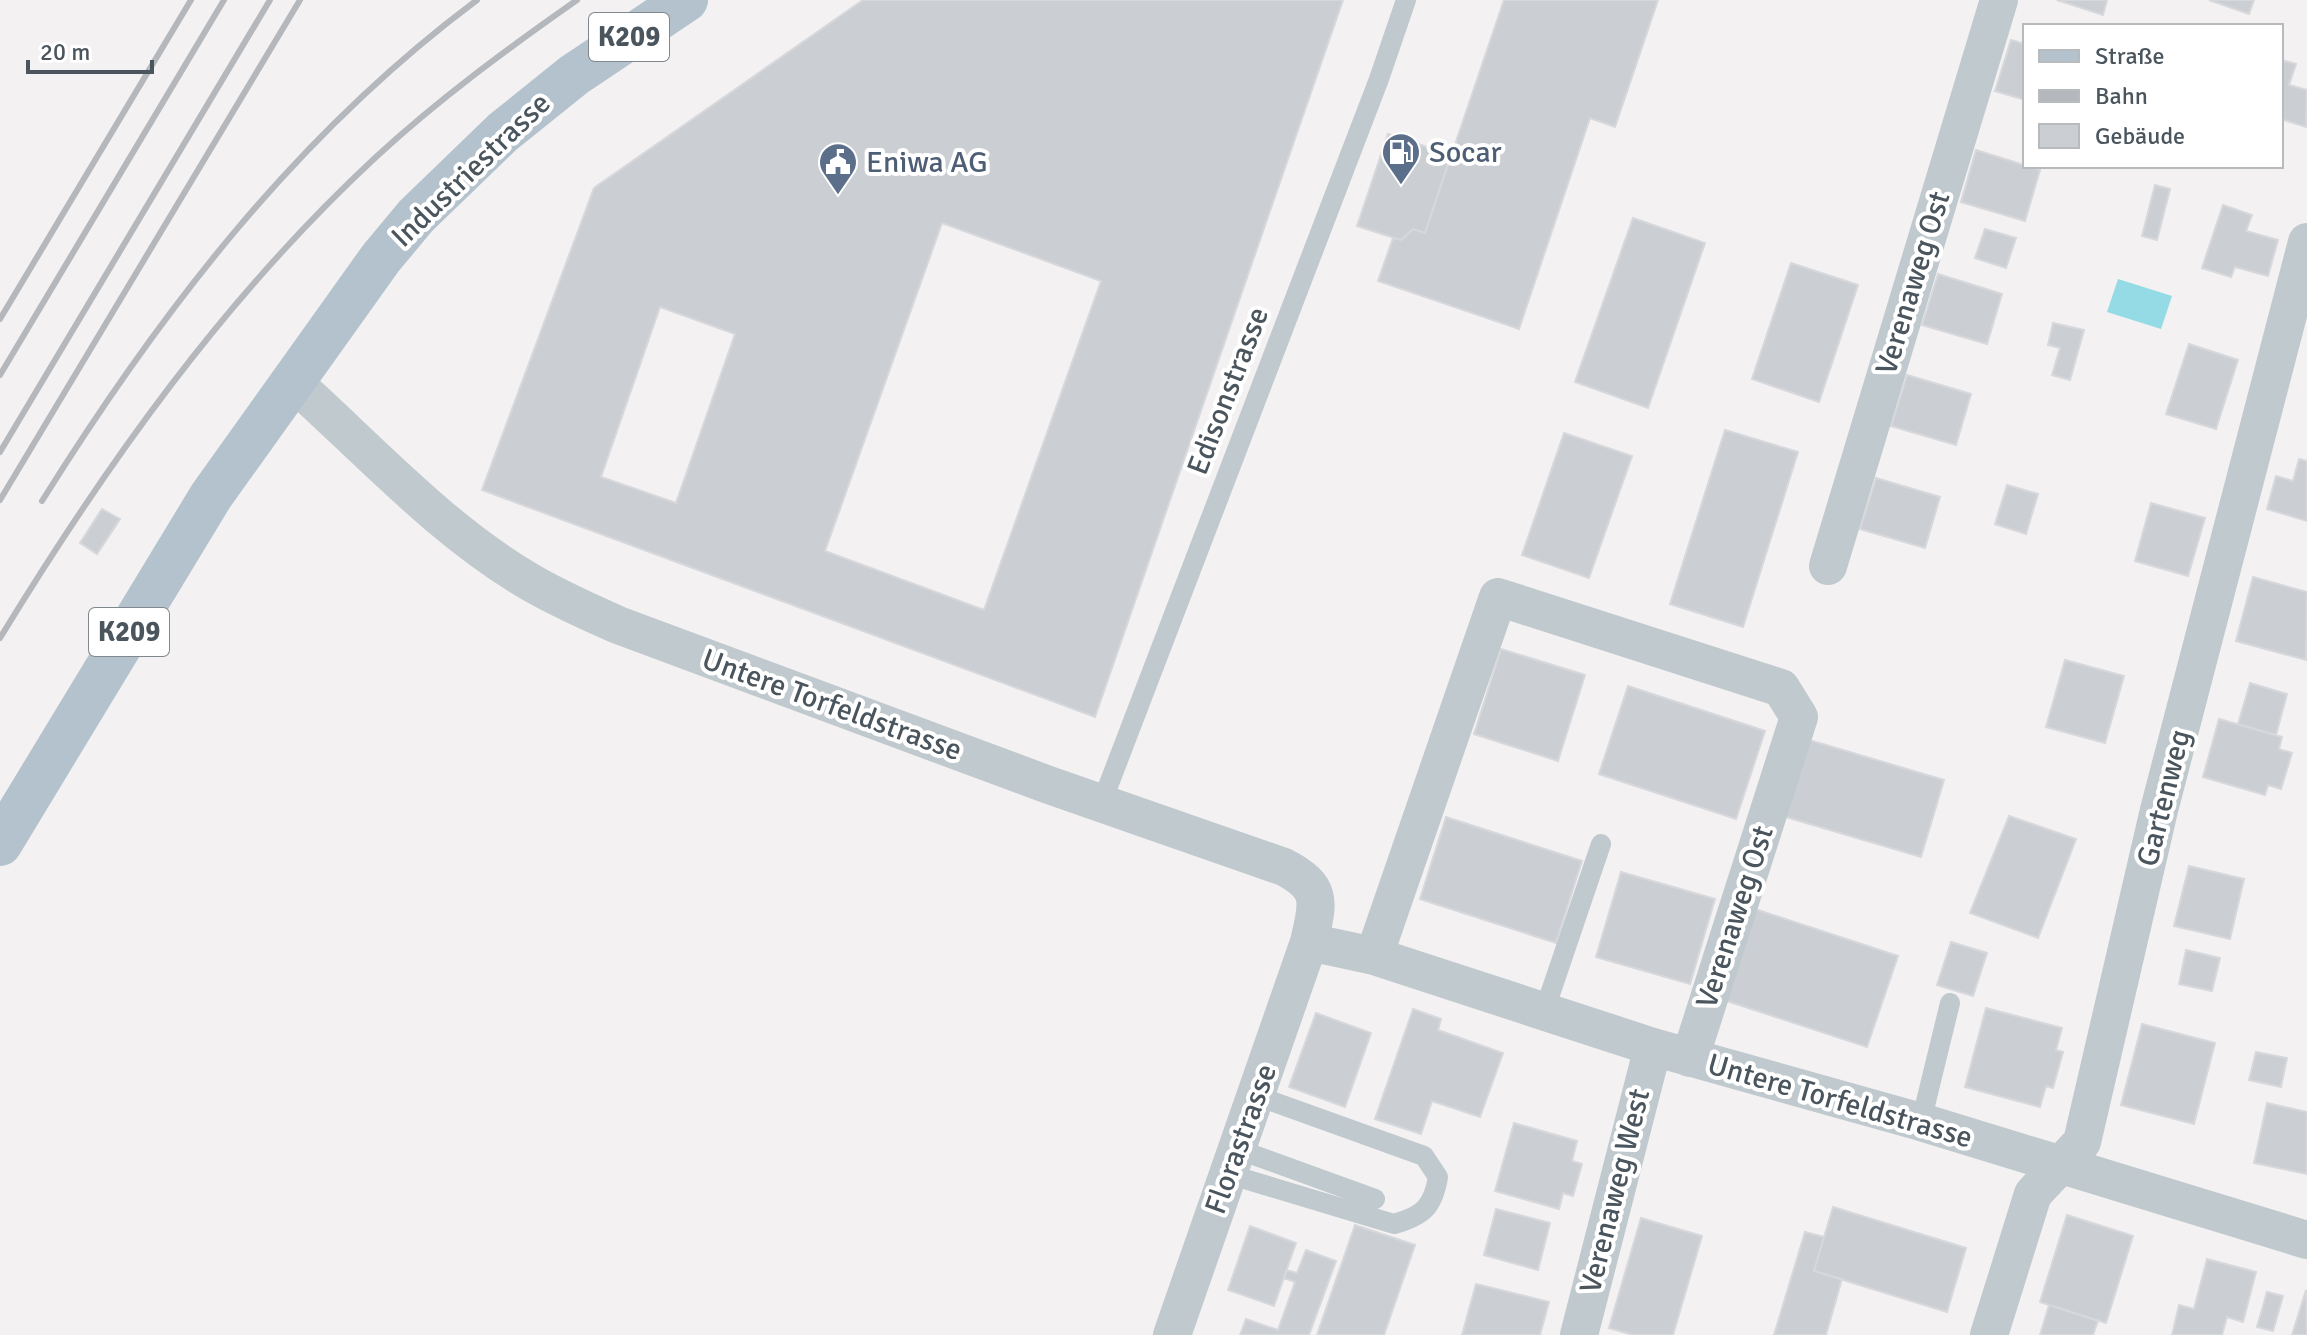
<svg xmlns="http://www.w3.org/2000/svg" width="2307" height="1335" font-family="Signika,sans-serif">
<rect width="100%" height="100%" fill="#f3f1f1"/>
<!-- water -->
<path fill="#94dbe6" d="M 2118,279 L 2172,296 L 2161,329 L 2107,312 Z"/>
<!-- building -->
<path fill="#cbced3" stroke="#d6d8dc" stroke-width="2" fill-rule="evenodd" d="M 863,0 L 1343,0 L 1095,717 L 482,490 L 594,188 ZM 942,223 L 1101,281 L 984,610 L 825,551 ZM 660,307 L 735,334 L 676,503 L 601,477 Z
M 1504,0 L 1658,0 L 1615,127 L 1590,118 L 1519,329 L 1378,281 L 1393,238 L 1401,240 L 1413,229 L 1425,233 Z
M 2057,0 L 2107,0 L 2103,15 Z
M 2209,0 L 2254,0 L 2249,14 Z
M 2011,40 L 2025,44 L 2025,100 L 1995,91 Z
M 2281,60 L 2296,64 L 2289,85 L 2307,90 L 2306,127 L 2281,119 Z
M 1388,134 L 1451,155 L 1425,233 L 1413,229 L 1401,240 L 1357,226 Z
M 1976,150 L 2040,170 L 2025,221 L 1961,202 Z
M 2155,185 L 2170,189 L 2157,240 L 2142,236 Z
M 2223,205 L 2252,215 L 2246,231 L 2278,240 L 2268,276 L 2235,267 L 2231,277 L 2202,268 Z
M 1633,218 L 1705,243 L 1648,408 L 1575,382 Z
M 1985,229 L 2016,238 L 2006,268 L 1975,258 Z
M 1791,263 L 1858,285 L 1819,402 L 1752,379 Z
M 1938,274 L 2002,294 L 1987,344 L 1922,325 Z
M 2053,323 L 2084,330 L 2070,380 L 2052,375 L 2060,348 L 2048,345 Z
M 2189,344 L 2238,360 L 2216,429 L 2166,414 Z
M 1907,375 L 1971,394 L 1956,445 L 1891,426 Z
M 1725,430 L 1798,452 L 1743,627 L 1670,604 Z
M 1564,433 L 1632,456 L 1589,578 L 1522,555 Z
M 2299,459 L 2307,461 L 2307,521 L 2267,509 L 2276,476 L 2293,481 Z
M 1876,478 L 1940,497 L 1925,548 L 1860,529 Z
M 2007,485 L 2038,494 L 2026,534 L 1995,524 Z
M 2151,503 L 2205,518 L 2188,576 L 2135,561 Z
M 102,509 L 120,519 L 97,554 L 80,543 Z
M 2253,577 L 2307,592 L 2306,660 L 2236,641 Z
M 1501,649 L 1585,675 L 1558,761 L 1474,734 Z
M 2065,660 L 2124,676 L 2105,743 L 2046,727 Z
M 2250,683 L 2287,694 L 2276,735 L 2238,724 Z
M 1628,686 L 1765,731 L 1736,819 L 1599,774 Z
M 2219,719 L 2282,737 L 2279,749 L 2292,753 L 2281,789 L 2268,785 L 2265,795 L 2203,777 Z
M 1799,737 L 1944,780 L 1921,857 L 1776,814 Z
M 2009,816 L 2076,839 L 2038,938 L 1970,913 Z
M 1446,817 L 1582,861 L 1556,943 L 1420,899 Z
M 2189,866 L 2244,879 L 2230,939 L 2174,926 Z
M 1621,872 L 1715,899 L 1690,984 L 1596,957 Z
M 1755,909 L 1898,956 L 1867,1047 L 1724,1000 Z
M 1951,942 L 1987,953 L 1973,996 L 1937,985 Z
M 2186,950 L 2220,958 L 2212,991 L 2179,984 Z
M 1986,1008 L 2062,1028 L 2056,1050 L 2063,1052 L 2053,1088 L 2046,1086 L 2040,1107 L 1965,1087 Z
M 1413,1009 L 1441,1019 L 1438,1030 L 1503,1053 L 1480,1117 L 1432,1101 L 1421,1134 L 1375,1119 Z
M 1316,1013 L 1371,1033 L 1345,1107 L 1289,1087 Z
M 2142,1024 L 2215,1043 L 2194,1124 L 2121,1105 Z
M 2256,1052 L 2287,1058 L 2281,1087 L 2249,1080 Z
M 2267,1103 L 2307,1112 L 2307,1174 L 2254,1163 Z
M 1514,1123 L 1577,1141 L 1572,1161 L 1582,1164 L 1573,1196 L 1563,1193 L 1559,1209 L 1495,1191 Z
M 1833,1207 L 1966,1248 L 1947,1312 L 1814,1271 Z
M 1496,1209 L 1550,1223 L 1538,1270 L 1484,1255 Z
M 2067,1215 L 2133,1236 L 2106,1323 L 2040,1302 Z
M 1641,1218 L 1702,1236 L 1673,1335 L 1633,1335 L 1609,1328 Z
M 1355,1225 L 1415,1245 L 1384,1335 L 1317,1335 Z
M 1250,1226 L 1296,1243 L 1274,1306 L 1228,1290 Z
M 1805,1232 L 1824,1237 L 1814,1271 L 1842,1279 L 1826,1335 L 1774,1335 Z
M 1306,1250 L 1336,1261 L 1309,1335 L 1240,1335 L 1246,1319 L 1278,1330 L 1295,1282 L 1284,1278 L 1287,1270 L 1297,1273 Z
M 2207,1259 L 2256,1272 L 2243,1322 L 2227,1317 L 2222,1335 L 2172,1335 L 2179,1305 L 2194,1309 Z
M 1476,1284 L 1549,1302 L 1540,1335 L 1462,1335 Z
M 2306,1290 L 2307,1335 L 2292,1335 Z
M 2267,1292 L 2283,1296 L 2273,1331 L 2257,1327 Z
M 2049,1305 L 2098,1321 L 2093,1335 L 2040,1335 Z"/>
<g fill="none" stroke-linecap="round" stroke-linejoin="round">
<!-- lane -->
<path stroke="#c0c9ce" stroke-width="20" d="M 1102,802 L 1379,79 L 1406,0
M 1544,1012 L 1601,844
M 1921,1122 L 1950,1003
M 1237,1149 L 1375,1199
M 1228,1174 L 1394,1224 C 1423,1216 1433,1207 1438,1177 L 1424,1156 L 1257,1096"/>
<!-- street -->
<path stroke="#c0c9ce" stroke-width="38" d="M 292,381 C 368,449 441,530 530,582 C 559,599 589,612 618,625 L 1046,784 L 1284,867 C 1324,888 1318,903 1309,942 L 1172,1335
M 1828,566 L 1999,0
M 1309,942 L 1374,956 L 1653,1047 L 1921,1122 L 2307,1240
M 1374,956 L 1498,597 L 1781,688 L 1799,717 L 1690,1058
M 1579,1335 L 1653,1047
M 1989,1335 L 2033,1194 L 2082,1142 L 2159,810 L 2307,242"/>
<!-- primary -->
<path stroke="#b3c2cd" stroke-width="44" d="M 0,844 L 211,496 L 381,258 L 416,216 L 503,132 L 574,75 L 686,0"/>
<!-- rail -->
<path stroke="#b4b7bb" stroke-width="6" d="M 0,319 L 191,0
M 0,375 L 224,0
M 0,452 L 270,0
M 0,500 L 300,0
M 42,501 C 161,311 296,135 477,0
M 0,638 C 107,463 225,297 376,157 C 439,99 507,49 577,0"/>
</g>
<!-- icons -->
<defs>
<g id="fuel-pin" transform="scale(2)"><path d="M0 17L-7.5 6A9.5 9.5 0 1 1 7.5 6Z" fill="#5c6f8a" stroke="#fff"/><path d="M-5.5-6h7V0h2V4h1.3V-2.5L3-4.5l.8-.8L6-3V5H2.5V1h-1V6h-7ZM-4.2-4.7v3.2H.2V-4.7Z" fill="#fff"/></g>
<g id="civic-pin" transform="scale(2)"><path d="M0 17L-7.5 6A9.5 9.5 0 1 1 7.5 6Z" fill="#5c6f8a" stroke="#fff"/><path d="M-.6-6.5H3V-4.5H.6V-3L4-1V1h2V6H-6V1h2V-1L-.6-3ZM-1.2 2.5V6h2.4V2.5Z" fill="#fff"/></g>
</defs>
<g fill-rule="evenodd">
<use href="#fuel-pin" x="1401" y="152"/>
<use href="#civic-pin" x="838" y="162"/>
</g>
<g text-anchor="middle" dominant-baseline="central" stroke-width="8" stroke-linejoin="round" paint-order="stroke">
<!-- shield labels -->
<g fill="#fff" stroke="#80888e" stroke-width="2">
<rect x="589" y="13" width="80" height="48" rx="6"/>
<rect x="89" y="608" width="80" height="48" rx="6"/>
</g>
<g font-size="28" font-weight="bold" fill="#4a555d">
<text x="629" y="37">K209</text>
<text x="129" y="632">K209</text>
</g>
<!-- service labels -->
<g font-size="30" fill="#4e5e75" stroke="#fff" text-anchor="start">
<text x="1429" y="152">Socar</text>
<text x="866" y="162">Eniwa AG</text>
</g>
<!-- street labels -->
<g font-size="30" fill="#4a555d" stroke="#fff">
<text transform="translate(471 170) rotate(-44)">Industriestrasse</text>
<text transform="translate(1913 283) rotate(-73)">Verenaweg Ost</text>
<text transform="translate(1228 391) rotate(-69)">Edisonstrasse</text>
<text transform="translate(832 705) rotate(20)">Untere Torfeldstrasse</text>
<text transform="translate(2164 798) rotate(-76)">Gartenweg</text>
<text transform="translate(1735 917) rotate(-72)">Verenaweg Ost</text>
<text transform="translate(1840 1101) rotate(16)">Untere Torfeldstrasse</text>
<text transform="translate(1241 1139) rotate(-70)">Florastrasse</text>
<text transform="translate(1615 1191) rotate(-76)">Verenaweg West</text>
</g>
</g>
<!-- legend -->
<rect x="2023" y="24" width="260" height="144" fill="#ffffff" stroke="#b7bbbe" stroke-width="2"/>
<rect x="2039" y="50" width="40" height="12" fill="#b3c2cd" stroke="#b7bbbe" stroke-width="2"/>
<text x="2095" y="64" font-size="24" fill="#4a555d">Straße</text>
<rect x="2039" y="90" width="40" height="12" fill="#b4b7bb" stroke="#b7bbbe" stroke-width="2"/>
<text x="2095" y="104" font-size="24" fill="#4a555d">Bahn</text>
<rect x="2039" y="124" width="40" height="24" fill="#cbced3" stroke="#b7bbbe" stroke-width="2"/>
<text x="2095" y="144" font-size="24" fill="#4a555d">Gebäude</text>
<!-- scale -->
<path d="M28 60v12h124v-12" fill="none" stroke="#4a555d" stroke-width="4"/>
<text x="40" y="60" font-size="24" fill="#4a555d" stroke="#ffffff" stroke-width="6" paint-order="stroke">20 m</text>
</svg>
